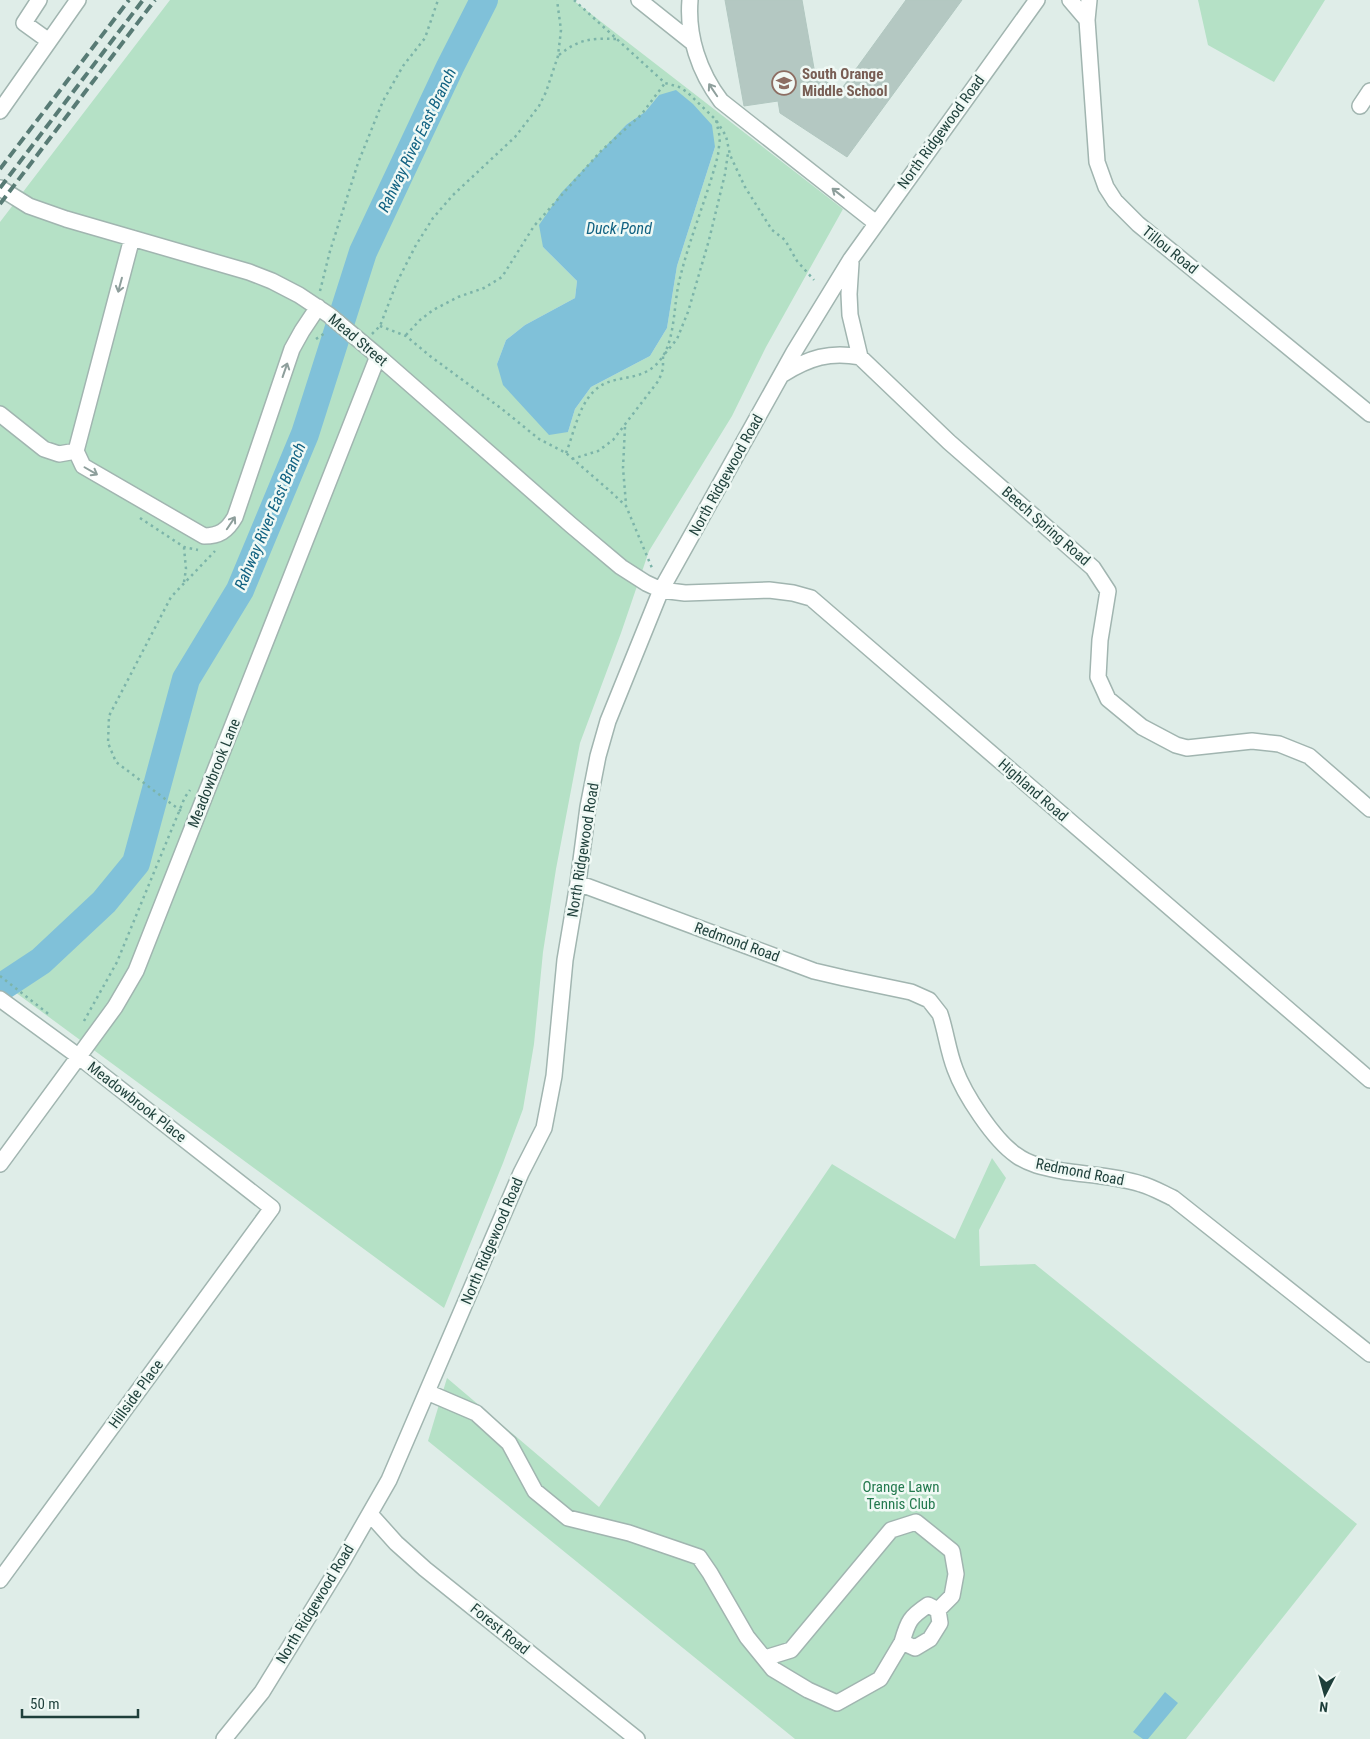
<svg xmlns="http://www.w3.org/2000/svg" width="1370" height="1739" font-family="'Roboto Condensed',sans-serif">
<rect width="100%" height="100%" fill="#dfede8"/>
<!-- green -->
<path fill="#b5e1c6" fill-rule="evenodd" d="M 170,0 L 573,0 L 843,209 L 766,347 L 732,416 L 649,551 L 621,633 L 580,743 L 556,869 L 543,952 L 534,1044 L 523,1109 L 503,1163 L 444,1308 L 0,981 L 0,222 ZM 659,95 L 715,147 L 677,266 L 667,328 L 650,356 L 591,387 L 575,409 L 568,432 L 497,364 L 506,340 L 525,325 L 575,298 L 577,281 L 543,247 L 627,124 L 645,112 Z
M 1198,0 L 1325,0 L 1274,82 L 1208,45 Z
M 992,1158 L 1006,1178 L 979,1230 L 980,1266 L 1035,1264 L 1357,1524 L 1186,1739 L 795,1739 L 428,1441 L 447,1378 L 599,1507 L 832,1164 L 955,1239 Z"/>
<!-- water -->
<path fill="#80c1d9" d="M 676,90 L 693,104 L 712,125 L 715,147 L 677,266 L 667,328 L 650,356 L 591,387 L 575,409 L 568,432 L 549,435 L 503,385 L 497,364 L 506,340 L 525,325 L 575,298 L 577,281 L 543,247 L 539,225 L 561,193 L 627,124 L 645,112 L 659,95 Z
M 1165,1692 L 1178,1703 L 1148,1739 L 1143,1739 L 1133,1732 Z"/>
<g fill="none" stroke-linecap="round" stroke-linejoin="round">
<!-- river -->
<path stroke="#80c1d9" stroke-width="28" d="M 0,988 L 41,961 L 104,902 L 136,863 L 186,679 L 240,590 L 305,434 L 363,252 L 450,67 L 484,0"/>
</g>
<!-- building -->
<path fill="#b4c8c2" stroke="#b1c7c0" d="M 725,0 L 802,0 L 815,74 L 840,91 L 906,0 L 962,0 L 847,157 L 780,113 L 778,101 L 744,106 Z"/>
<g fill="none" stroke-linecap="round" stroke-linejoin="round">
<!-- minor casing -->
<g stroke="#a1b5b0" stroke-width="18">
<path id="minor" d="M 39,0 L 24,23 L 49,41
M 639,0 L 693,43
M 690,0 C 687,36 699,72 721,101 L 876,223
M 1070,0 L 1087,20
M 1089,0 L 1087,20 L 1097,162 L 1106,187 L 1115,201 L 1138,224 L 1370,414
M 1360,106 L 1370,91
M 0,111 L 78,0
M 0,188 L 29,206 L 66,219 L 249,272 L 272,281 L 299,295 L 329,315 L 378,356 L 571,525 L 621,567 L 646,583 L 661,590 L 685,593 L 769,590 L 793,593 L 811,598 L 1370,1080
M 132,238 L 76,451 L 83,466 L 204,536 C 219,536 227,531 235,517 L 292,349 L 302,331 L 318,307
M 851,263 L 849,294 L 850,315 L 860,357 L 949,442 L 1093,568 L 1108,591 L 1100,640 L 1098,677 L 1108,699 L 1142,727 L 1176,745 L 1187,748 L 1252,741 L 1279,744 L 1309,756 L 1370,809
M 783,374 C 809,358 830,351 860,357
M 0,414 L 44,449 L 59,454 L 76,451
M 578,883 L 814,971 L 844,978 L 911,992 L 929,1000 L 940,1014 C 946,1032 948,1051 955,1069 C 964,1094 994,1140 1016,1155 C 1029,1165 1047,1168 1062,1171 C 1089,1175 1116,1176 1141,1184 C 1152,1187 1162,1193 1173,1198 L 1370,1354
M 0,999 L 78,1056 L 272,1208 L 0,1580
M 0,1164 L 115,1007 L 136,971 L 378,356
M 427,1392 L 476,1413 L 509,1443 L 535,1491 L 568,1518 L 629,1533 L 699,1557 L 710,1573 L 747,1637 L 773,1669 L 808,1690 L 837,1703 L 880,1679 L 902,1642
M 370,1514 L 396,1543 L 425,1569 L 637,1739
M 928,1605 L 938,1610 L 940,1623 L 930,1639 L 915,1648 L 902,1642 C 908,1621 910,1617 928,1605 Z
M 765,1658 L 791,1650 L 891,1530 L 916,1522 L 952,1551 L 956,1574 L 952,1596 L 938,1610
M 224,1739 L 262,1692 L 342,1562 L 389,1480 L 521,1173 L 544,1128 L 554,1076 L 565,960 L 578,883 L 588,807 L 598,756 L 608,721 L 661,590 L 794,352 L 851,259 L 1037,0"/>
</g>
<!-- path -->
<path stroke="#7cb4a9" stroke-width="2.5" stroke-dasharray="2.5 4" stroke-linecap="butt" d="M 574,0 L 665,83 L 679,87 L 687,92 L 716,120 L 726,136 L 730,155 L 745,187 L 772,230 L 785,240 L 797,261 L 814,280
M 559,55 C 579,39 591,38 616,39
M 320,291 L 330,251 L 358,163 L 383,101 L 403,66 L 425,38 L 438,0
M 380,326 L 406,336 L 430,356 L 502,409 L 539,439 L 566,453 L 610,491 L 626,506 L 652,568
M 372,334 L 380,326 L 397,282 L 416,245 L 433,218 L 453,195 L 515,137 L 539,106 L 546,92 L 558,56 L 561,30 L 557,0
M 406,335 L 420,320 L 433,310 L 458,297 L 484,288 L 502,277 L 534,226 L 601,151 L 641,115 L 665,83
M 316,339 L 325,333
M 625,427 L 623,468 L 626,504
M 566,453 C 574,433 578,407 594,391 C 614,371 644,386 663,356 C 675,337 674,303 679,282 C 689,239 707,198 718,155 L 720,138 L 716,120
M 572,459 L 598,451 L 613,440 L 659,380 L 663,369 L 663,356 L 677,339 L 688,312 L 709,240 L 725,174 L 728,153
M 140,518 L 184,547 L 198,550
M 184,582 L 186,569 L 184,548
M 181,811 L 116,762 L 108,743 L 109,716 L 171,597 L 215,551
M 0,976 L 51,1016
M 84,1021 L 117,962 L 185,797 L 190,790"/>
<!-- minor -->
<use href="#minor" stroke="#fff" stroke-width="15"/>
<!-- rail -->
<path stroke="#587b75" stroke-width="4" stroke-dasharray="10 5" stroke-linecap="butt" d="M 0,169 L 129,0
M 0,188 L 143,0
M 0,204 L 155,0"/>
</g>
<!-- one-way arrows -->
<defs><path id="oneway-shaft" d="M-6 0H5M1.5-3L5.5 0L1.5 3" fill="none" stroke-width="1.6" stroke-linecap="round" stroke-linejoin="round" transform="scale(1.25)"/></defs>
<g stroke="#8e9f9c">
<use href="#oneway-shaft" transform="translate(713 90) rotate(-124)"/>
<use href="#oneway-shaft" transform="translate(838 193) rotate(-142)"/>
<use href="#oneway-shaft" transform="translate(120 285) rotate(105)"/>
<use href="#oneway-shaft" transform="translate(285 370) rotate(-71)"/>
<use href="#oneway-shaft" transform="translate(91 471) rotate(30)"/>
<use href="#oneway-shaft" transform="translate(231 523) rotate(-56)"/>
</g>
<!-- icons -->
<defs>
<g id="school-ring" transform="scale(1.25)"><circle r="9.5" fill="#f0f9f5" stroke="#8d6e63" stroke-width="1.5"/><path d="M0-5L7-2L0 1L-7-2ZM-4 1L0 2.5L4 1V4Q0 6-4 4Z" fill="#8d6e63"/></g>
</defs>
<g fill-rule="evenodd">
<use href="#school-ring" x="784" y="83"/>
</g>
<g text-anchor="middle" dominant-baseline="central" stroke-width="5" stroke-linejoin="round" paint-order="stroke">
<!-- education labels -->
<g font-size="15" font-weight="bold" fill="#785e54" stroke="#f0f9f5" text-anchor="start">
<text x="802" y="74">South Orange<tspan x="802" dy="17">Middle School</tspan></text>
</g>
<!-- street labels -->
<g font-size="15" fill="#1e3f3a" stroke="#f0f9f5">
<text transform="translate(941 132) rotate(-54)">North Ridgewood Road</text>
<text transform="translate(1170 250) rotate(39)">Tillou Road</text>
<text transform="translate(358 340) rotate(40)">Mead Street</text>
<text transform="translate(726 475) rotate(-61)">North Ridgewood Road</text>
<text transform="translate(1046 526) rotate(41)">Beech Spring Road</text>
<text transform="translate(214 773) rotate(-68)">Meadowbrook Lane</text>
<text transform="translate(1033 790) rotate(41)">Highland Road</text>
<text transform="translate(583 850) rotate(-81)">North Ridgewood Road</text>
<text transform="translate(737 942) rotate(20)">Redmond Road</text>
<text transform="translate(137 1102) rotate(38)">Meadowbrook Place</text>
<text transform="translate(1080 1172) rotate(11)">Redmond Road</text>
<text transform="translate(492 1241) rotate(-67)">North Ridgewood Road</text>
<text transform="translate(136 1394) rotate(-54)">Hillside Place</text>
<text transform="translate(315 1604) rotate(-59)">North Ridgewood Road</text>
<text transform="translate(500 1629) rotate(39)">Forest Road</text>
</g>
<!-- park labels -->
<g font-size="15" fill="#247a4f" stroke="#f0f9f5">
<text x="901" y="1487">Orange Lawn<tspan x="901" dy="17">Tennis Club</tspan></text>
</g>
<!-- water labels -->
<g font-size="16" font-style="italic" fill="#116282" stroke="#f0f9f5">
<text transform="translate(417 140) rotate(-64)">Rahway River East Branch</text>
<text x="619" y="228">Duck Pond</text>
<text transform="translate(270 516) rotate(-67)">Rahway River East Branch</text>
</g>
</g>
<!-- north arrow -->
<g transform="translate(1325 1694) rotate(186)" stroke="#f0f9f5" stroke-width="4" paint-order="stroke">
<path d="M0-4L9 19L0 12L-9 19Z" fill="#1e3f3a"/>
<text y="-8" font-size="14" font-weight="bold" text-anchor="middle" fill="#1e3f3a">N</text>
</g>
<!-- scale -->
<path d="M22 1709v8h116v-8" fill="none" stroke="#1e3f3a" stroke-width="2.5"/>
<text x="30" y="1709" font-size="15" fill="#1e3f3a" stroke="#f0f9f5" stroke-width="4" paint-order="stroke">50 m</text>
</svg>
